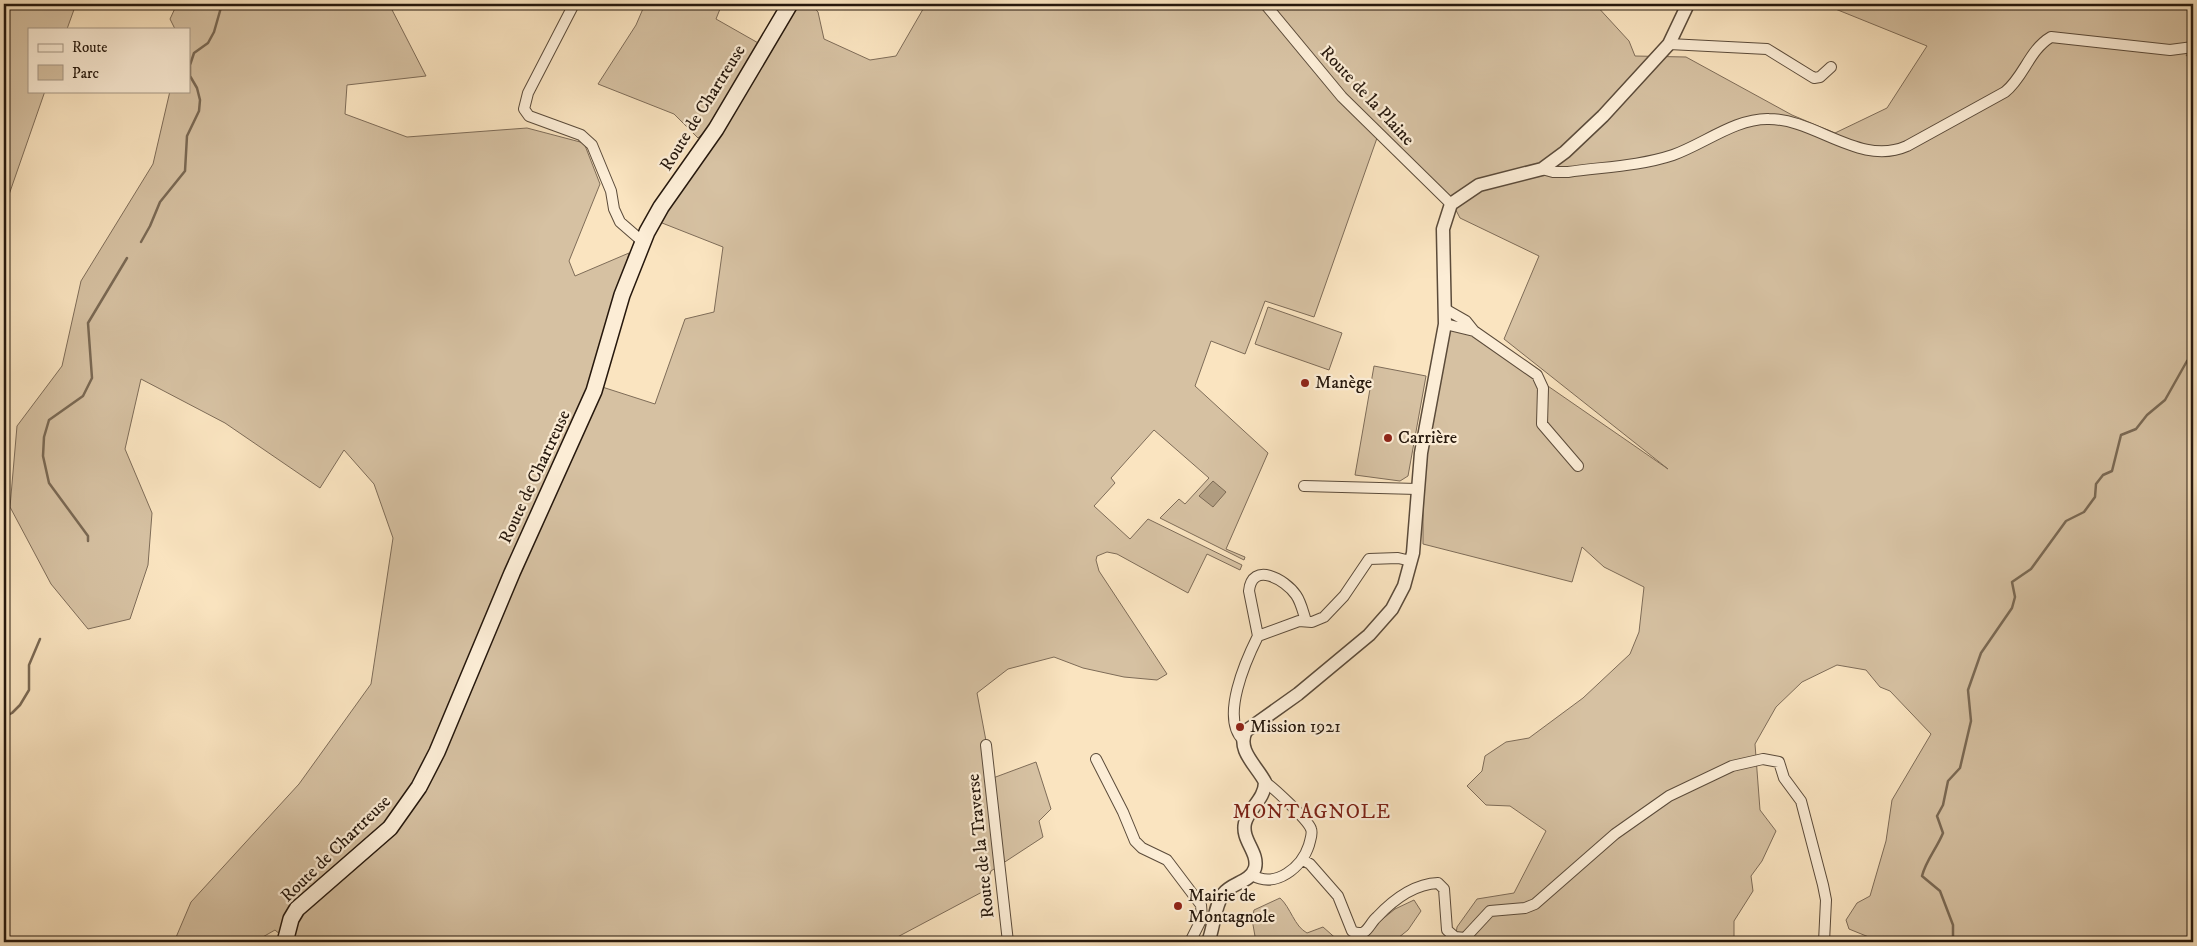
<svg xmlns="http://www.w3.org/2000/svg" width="2197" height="946" font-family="'IM FELL DW Pica',serif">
<rect width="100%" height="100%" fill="#fae4c0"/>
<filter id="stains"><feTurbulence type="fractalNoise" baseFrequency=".004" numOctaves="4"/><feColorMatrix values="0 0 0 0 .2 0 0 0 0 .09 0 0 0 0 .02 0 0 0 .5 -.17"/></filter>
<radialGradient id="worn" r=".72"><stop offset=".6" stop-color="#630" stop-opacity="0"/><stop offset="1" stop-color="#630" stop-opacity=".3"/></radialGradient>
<!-- green -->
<path fill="#d6c1a2" stroke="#7e6c58" d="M 8,4 L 76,4 L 67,29 L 29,29 L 29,91 L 45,91 L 4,209 L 4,15 Z
M 177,4 L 389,4 L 426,76 L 347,85 L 345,114 L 407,137 L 527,128 L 584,143 L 600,184 L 569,261 L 575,276 L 629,253 L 596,385 L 655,404 L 685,319 L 714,312 L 723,247 L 657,221 L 795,8 L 801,4 L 811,4 L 818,12 L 824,39 L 870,60 L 896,56 L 926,4 L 1259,4 L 1326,84 L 1377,138 L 1314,317 L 1265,301 L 1245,354 L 1211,341 L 1195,386 L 1268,453 L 1226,549 L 1245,557 L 1244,560 L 1160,518 L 1179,499 L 1185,504 L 1209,478 L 1154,430 L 1111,478 L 1115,483 L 1094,506 L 1130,539 L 1148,519 L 1242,565 L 1240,570 L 1207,554 L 1188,593 L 1117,554 L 1107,552 L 1097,556 L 1096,560 L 1099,571 L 1167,674 L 1157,680 L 1124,677 L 1083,668 L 1054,657 L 1008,669 L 977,693 L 993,778 L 1036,762 L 1051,809 L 1039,821 L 1043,837 L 991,871 L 984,891 L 888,942 L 289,942 L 275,930 L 254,942 L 174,942 L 191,902 L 299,784 L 371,684 L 393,538 L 374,484 L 344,450 L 320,488 L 225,423 L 141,379 L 125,449 L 152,513 L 148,565 L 130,619 L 88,629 L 51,584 L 10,507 L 17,426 L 62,366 L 81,281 L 153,164 L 170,91 L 189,91 L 189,29 L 175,29 L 170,19 Z
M 645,4 L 722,4 L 716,19 L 760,44 L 711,125 L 698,138 L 674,114 L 598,84 L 636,25 Z
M 1271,4 L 1595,4 L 1629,41 L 1635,56 L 1686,57 L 1792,115 L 1835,133 L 1887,108 L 1927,46 L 1823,4 L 2193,4 L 2193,45 L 2186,56 L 2193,51 L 2193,942 L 1881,942 L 1849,929 L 1846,920 L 1857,903 L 1870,896 L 1886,841 L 1892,800 L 1931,734 L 1890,691 L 1880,687 L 1866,670 L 1837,665 L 1802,682 L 1776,707 L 1755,744 L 1760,810 L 1776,831 L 1762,861 L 1751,876 L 1753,891 L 1734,921 L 1734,942 L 1455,942 L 1457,927 L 1477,899 L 1514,893 L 1546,831 L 1510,806 L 1486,805 L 1467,786 L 1482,771 L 1485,756 L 1506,742 L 1529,738 L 1583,698 L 1630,654 L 1639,632 L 1644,587 L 1604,567 L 1582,547 L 1572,582 L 1423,544 L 1423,502 L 1418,501 L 1450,330 L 1474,335 L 1668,469 L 1504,339 L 1539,256 L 1460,218 L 1447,193 L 1346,95 Z
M 1268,307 L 1342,333 L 1329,370 L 1255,344 Z
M 1374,366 L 1426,376 L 1408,476 L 1400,481 L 1355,475 Z
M 1280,898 C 1291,908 1294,926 1307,933 L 1323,927 L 1340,942 L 1256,942 L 1252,919 L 1254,910 Z
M 1414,900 L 1421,911 L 1408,930 L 1393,942 L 1354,942 L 1395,909 Z"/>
<!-- water -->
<path fill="#b29f83" stroke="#7a6954" d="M 1213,481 L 1226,492 L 1213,507 L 1199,496 Z"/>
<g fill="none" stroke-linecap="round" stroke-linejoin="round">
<!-- stream -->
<path stroke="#7a6954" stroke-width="2.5" d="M 141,242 L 150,226 L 160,202 L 185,171 L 187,136 L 199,111 L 200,100 L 197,88 L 190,76 L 190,65 L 194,53 L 208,43 L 214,32 L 222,4
M 88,541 L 88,536 L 49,483 L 43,456 L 44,437 L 49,420 L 83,396 L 92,378 L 88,323 L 127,258
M 4,717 L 12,713 L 20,705 L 29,690 L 29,665 L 40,639
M 1953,942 L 1953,925 L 1940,891 L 1922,876 C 1926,860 1937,848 1943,833 L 1937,816 L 1943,805 L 1948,781 L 1960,768 L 1971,721 L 1968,690 L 1981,653 L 2012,608 L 2015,597 L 2012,582 L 2031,569 L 2066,521 L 2084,512 L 2095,497 L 2096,484 L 2103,475 L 2112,471 L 2121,435 L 2136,429 L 2147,415 L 2165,400 L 2187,361 L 2193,356"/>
<!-- minor casing -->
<g stroke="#5b4b3a" stroke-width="12">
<path id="minor" d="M 574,4 L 528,93 L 524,109 L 529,116 L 581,135 L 592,145 L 611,191 L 614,209 L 620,222 L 643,242
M 1265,4 L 1342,97 L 1451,204
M 1669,44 L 1767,49 L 1814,78 L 1820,77 L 1831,67
M 1542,169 L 1553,172 L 1568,172 C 1603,167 1640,166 1673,155 C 1704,144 1736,118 1769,119 C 1816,119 1860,167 1907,146 L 2005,92 C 2024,77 2029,50 2051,37 L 2170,50 L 2193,47
M 1445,309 L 1466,321 L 1474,331 L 1537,375 L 1543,388 L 1542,424 L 1578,466
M 1445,324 L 1474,331
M 1304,486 L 1417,489
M 1258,636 L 1249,591 C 1252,561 1285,579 1296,595 C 1301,602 1303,612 1306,621
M 1243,740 C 1220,718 1246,660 1258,636 L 1299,621 L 1312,622 L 1324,617 L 1344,596 L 1369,559 L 1398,558 L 1411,561
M 986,745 L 1008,942
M 1096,759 L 1123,812 L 1135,841 L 1142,848 L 1167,860 L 1201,905 L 1202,918 L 1190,942
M 1303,860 L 1310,864 L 1338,896 L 1352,931 C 1356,933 1360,934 1364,932 C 1369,929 1372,921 1377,917 C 1393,900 1414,884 1438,883 L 1444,889 L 1447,930 L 1455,937 L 1465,938 L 1490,911 L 1525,908 L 1535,904 L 1615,834 L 1669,796 L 1732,766 L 1763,759 L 1779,762 L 1784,778 L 1801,801 L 1823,885 L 1826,900 L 1824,942
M 1252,875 C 1276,889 1302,867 1309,845 C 1310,840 1313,834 1311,829 C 1308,820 1274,788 1265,782"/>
</g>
<!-- tertiary casing -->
<g stroke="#5b4b3a" stroke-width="15">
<path id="tertiary" d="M 1208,942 C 1214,928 1214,907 1223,894 C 1232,882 1250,883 1255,868 C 1259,852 1241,840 1245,823 C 1249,808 1265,799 1265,782 C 1257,766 1236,750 1246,731 L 1298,694 L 1369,635 L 1392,609 L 1404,586 L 1413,553 L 1421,453 L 1445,324 L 1443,229 L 1451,204 L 1479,185 L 1542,169 L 1565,152 L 1603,116 L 1669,44 L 1688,4"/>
</g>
<!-- secondary casing -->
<g stroke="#26180d" stroke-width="18">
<path id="secondary" d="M 285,942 L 291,919 L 297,909 L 390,828 L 419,787 L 437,752 L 512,573 L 594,391 L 622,295 L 647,232 L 661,207 L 716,129 L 790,4"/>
</g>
<!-- minor -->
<use href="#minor" stroke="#fcedd6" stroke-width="10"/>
<!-- tertiary -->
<use href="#tertiary" stroke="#fcedd6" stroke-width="12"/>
<!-- secondary -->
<use href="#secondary" stroke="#fcedd6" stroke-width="15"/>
</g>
<!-- markers -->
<g fill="#8f2418" stroke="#fcedd6" stroke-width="2">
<circle cx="1305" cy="383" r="5"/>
<circle cx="1388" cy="438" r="5"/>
<circle cx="1240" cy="727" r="5"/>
<circle cx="1178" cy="906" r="5"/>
</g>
<g text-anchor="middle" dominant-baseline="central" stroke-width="4.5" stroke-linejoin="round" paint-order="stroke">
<!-- street labels -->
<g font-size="18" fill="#26180d" stroke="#fcedd6">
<text transform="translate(1367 96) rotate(47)">Route de la Plaine</text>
<text transform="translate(703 108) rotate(-58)">Route de Chartreuse</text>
<text transform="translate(535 477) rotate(-65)">Route de Chartreuse</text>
<text transform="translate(981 846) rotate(-96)">Route de la Traverse</text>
<text transform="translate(336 849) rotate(-44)">Route de Chartreuse</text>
</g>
<!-- poi labels -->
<g font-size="18" fill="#26180d" stroke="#fcedd6" text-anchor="start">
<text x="1315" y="383">Manège</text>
<text x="1398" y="438">Carrière</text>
<text x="1250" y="727">Mission 1921</text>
<text x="1188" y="896">Mairie de<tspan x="1188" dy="21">Montagnole</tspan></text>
</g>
<!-- quarter labels -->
<g font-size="20" letter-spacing="1" fill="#7a1f14" stroke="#fcedd6">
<text x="1312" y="812">MONTAGNOLE</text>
</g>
</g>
<!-- margin -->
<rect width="2197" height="946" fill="none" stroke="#fae4c0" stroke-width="20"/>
<rect x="5" y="5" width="2187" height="936" fill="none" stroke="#26180d" stroke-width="2.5"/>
<rect x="10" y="10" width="2177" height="926" fill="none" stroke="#26180d"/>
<!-- legend -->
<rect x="28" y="28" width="162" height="65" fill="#fcedd6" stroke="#a69886"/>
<rect x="38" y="44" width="25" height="8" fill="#fcedd6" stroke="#a69886"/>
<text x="72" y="52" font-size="15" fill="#26180d">Route</text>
<rect x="38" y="65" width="25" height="15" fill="#d6c1a2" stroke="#a69886"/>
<text x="72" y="78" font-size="15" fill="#26180d">Parc</text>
<rect width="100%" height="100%" filter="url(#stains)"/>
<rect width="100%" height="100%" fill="url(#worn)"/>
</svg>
